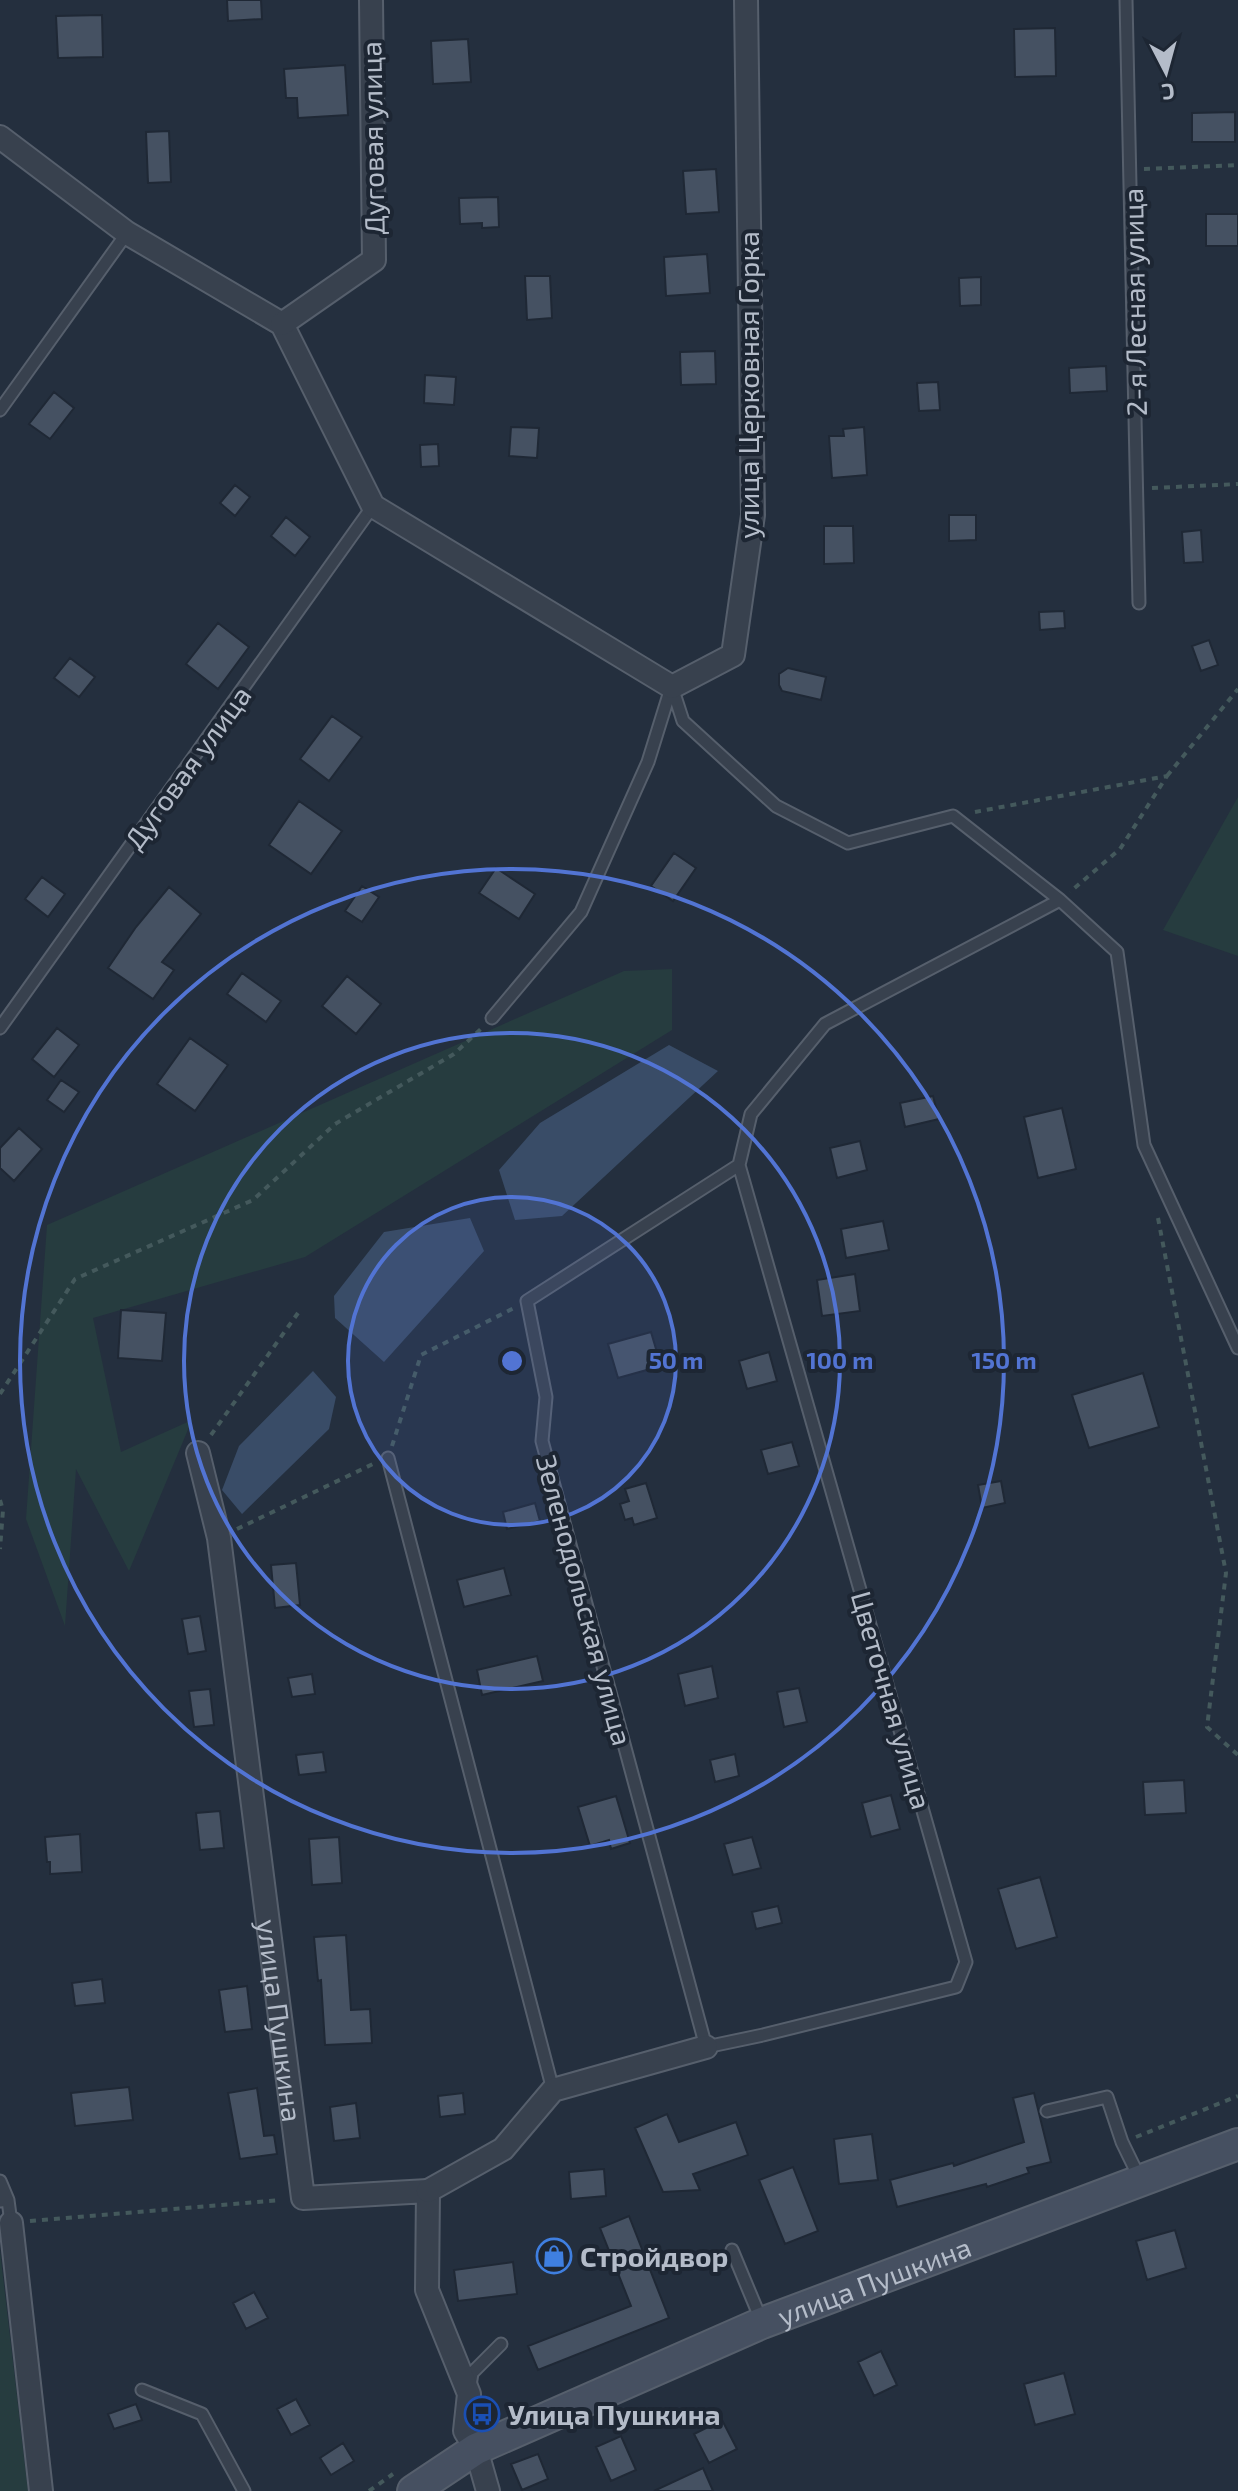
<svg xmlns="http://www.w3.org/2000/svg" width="1238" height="2491" font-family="'Exo 2',sans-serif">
<rect width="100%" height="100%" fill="#242f3e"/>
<!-- green -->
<path fill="#263c3f" d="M 1238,797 L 1238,956 L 1163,930 Z
M 672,969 L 672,1030 L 305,1257 L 93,1318 L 121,1452 L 192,1420 L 129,1571 L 76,1469 L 65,1626 L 26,1519 L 47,1225 L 624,971 Z
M 0,2251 L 28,2491 L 0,2491 Z"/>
<!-- water -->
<path fill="#394c67" d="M 669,1045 L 718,1071 L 562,1216 L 515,1220 L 499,1170 L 540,1123 Z
M 470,1218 L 484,1251 L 384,1362 L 335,1318 L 334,1296 L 384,1232 Z
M 313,1371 L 336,1397 L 329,1429 L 242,1514 L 222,1490 L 239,1446 Z"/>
<!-- building -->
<path fill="#455162" stroke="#1f2835" stroke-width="2" d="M 227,0 L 261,0 L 262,19 L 228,21 Z
M 102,15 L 103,57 L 58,58 L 56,16 Z
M 1055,28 L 1056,76 L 1015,77 L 1014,29 Z
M 468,39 L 471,82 L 433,84 L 431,41 Z
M 345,65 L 348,115 L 298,118 L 297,98 L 286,98 L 284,69 Z
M 1235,112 L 1235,142 L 1192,142 L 1192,113 Z
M 169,131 L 171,182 L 148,183 L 146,132 Z
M 716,169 L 719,212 L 686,214 L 683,171 Z
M 498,197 L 499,227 L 482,228 L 482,223 L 460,224 L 459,198 Z
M 1206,214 L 1238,214 L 1238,246 L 1206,246 Z
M 707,254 L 710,293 L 666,296 L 664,257 Z
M 525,276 L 550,276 L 552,318 L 527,320 Z
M 981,277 L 981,305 L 960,306 L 959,278 Z
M 715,351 L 716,384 L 681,385 L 680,352 Z
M 1106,366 L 1107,391 L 1070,393 L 1069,368 Z
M 425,375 L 456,377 L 454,405 L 424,403 Z
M 938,382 L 940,410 L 919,411 L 917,383 Z
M 54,392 L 74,408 L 50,439 L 29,424 Z
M 511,427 L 539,428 L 537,458 L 509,456 Z
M 864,427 L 867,475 L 832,478 L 829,436 L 844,436 L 843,429 Z
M 438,444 L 439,466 L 421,467 L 420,445 Z
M 235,485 L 250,497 L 235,516 L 220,503 Z
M 949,515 L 976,515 L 976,540 L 949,541 Z
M 286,517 L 310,537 L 295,556 L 271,536 Z
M 824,526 L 853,526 L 854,563 L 824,564 Z
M 1201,530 L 1203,562 L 1184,563 L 1182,532 Z
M 1064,611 L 1065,628 L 1040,630 L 1039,612 Z
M 218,623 L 249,647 L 218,689 L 186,664 Z
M 1209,640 L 1218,665 L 1201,671 L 1192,646 Z
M 70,658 L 95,677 L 79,697 L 54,678 Z
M 788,668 L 826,677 L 821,700 L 782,691 L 779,685 L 779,674 Z
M 332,716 L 362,737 L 329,781 L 300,759 Z
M 299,801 L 342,831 L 311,874 L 269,845 Z
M 674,853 L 696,868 L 673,901 L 651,886 Z
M 496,868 L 535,894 L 519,919 L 479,893 Z
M 42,877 L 65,894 L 48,917 L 25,899 Z
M 362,886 L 379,897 L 362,922 L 345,911 Z
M 169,887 L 201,914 L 162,962 L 174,970 L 153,999 L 108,968 L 136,927 Z
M 242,973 L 281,1001 L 266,1022 L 227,994 Z
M 347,976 L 381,1004 L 356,1034 L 322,1006 Z
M 57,1028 L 79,1045 L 54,1077 L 32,1059 Z
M 190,1038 L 228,1065 L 195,1111 L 157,1084 Z
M 61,1080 L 79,1092 L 64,1112 L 47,1100 Z
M 933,1096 L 939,1119 L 905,1127 L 900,1103 Z
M 1062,1108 L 1076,1169 L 1038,1178 L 1024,1117 Z
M 19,1128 L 42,1149 L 14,1181 L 0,1168 L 0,1148 Z
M 860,1141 L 867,1170 L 837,1178 L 830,1148 Z
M 883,1221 L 889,1250 L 846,1258 L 841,1229 Z
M 855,1274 L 860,1311 L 822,1316 L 817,1280 Z
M 121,1310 L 166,1313 L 162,1361 L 118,1358 Z
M 651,1332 L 661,1366 L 618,1378 L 608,1344 Z
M 769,1352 L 777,1381 L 747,1389 L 739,1361 Z
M 1143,1373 L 1159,1427 L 1089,1448 L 1072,1395 Z
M 792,1442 L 799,1466 L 768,1474 L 761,1450 Z
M 1001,1481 L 1005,1503 L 982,1508 L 978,1485 Z
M 646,1483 L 657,1518 L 634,1525 L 632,1518 L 625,1520 L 620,1504 L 629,1501 L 625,1489 Z
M 535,1503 L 540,1521 L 507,1529 L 503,1512 Z
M 296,1563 L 300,1605 L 275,1608 L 271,1565 Z
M 504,1568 L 511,1595 L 464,1607 L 457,1580 Z
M 200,1616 L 206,1651 L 188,1654 L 182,1619 Z
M 537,1656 L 543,1681 L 482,1695 L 477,1670 Z
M 712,1666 L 718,1698 L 685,1706 L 678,1674 Z
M 312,1674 L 315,1694 L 292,1697 L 288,1678 Z
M 799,1688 L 807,1722 L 784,1727 L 777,1692 Z
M 210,1689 L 214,1725 L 194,1727 L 189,1691 Z
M 323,1752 L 326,1772 L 299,1775 L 296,1755 Z
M 735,1754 L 739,1776 L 715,1782 L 710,1760 Z
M 1184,1780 L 1186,1813 L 1145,1815 L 1143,1782 Z
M 891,1795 L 900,1829 L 871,1837 L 862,1803 Z
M 616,1796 L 630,1843 L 611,1849 L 609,1840 L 590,1846 L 578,1807 Z
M 220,1811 L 224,1848 L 200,1850 L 196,1813 Z
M 80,1834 L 82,1872 L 50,1874 L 50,1862 L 47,1862 L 45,1837 Z
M 339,1837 L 342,1883 L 312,1885 L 309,1839 Z
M 752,1837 L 761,1868 L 733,1875 L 724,1844 Z
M 1040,1877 L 1057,1937 L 1016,1949 L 998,1889 Z
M 778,1906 L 782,1923 L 756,1929 L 752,1912 Z
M 346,1935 L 351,2010 L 370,2009 L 372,2043 L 325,2045 L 321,1980 L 318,1981 L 314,1937 Z
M 102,1979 L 105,2003 L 75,2006 L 72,1983 Z
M 247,1986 L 252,2029 L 225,2032 L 219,1990 Z
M 129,2087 L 133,2120 L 75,2126 L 71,2093 Z
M 257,2088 L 264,2136 L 274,2135 L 277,2154 L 240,2159 L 228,2093 Z
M 463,2093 L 465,2114 L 440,2117 L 438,2096 Z
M 1034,2093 L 1051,2162 L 1027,2168 L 1029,2173 L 987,2187 L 986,2184 L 897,2207 L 890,2180 L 953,2163 L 954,2166 L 1024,2142 L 1013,2098 Z
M 356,2103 L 360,2138 L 334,2141 L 330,2107 Z
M 667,2114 L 679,2142 L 736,2122 L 748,2155 L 693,2174 L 700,2190 L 663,2192 L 635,2128 Z
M 872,2134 L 878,2180 L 839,2184 L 834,2139 Z
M 793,2167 L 818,2231 L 785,2244 L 759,2180 Z
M 604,2169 L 606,2196 L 571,2199 L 569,2172 Z
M 629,2216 L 669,2318 L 538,2370 L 528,2346 L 631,2306 L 600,2228 Z
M 1175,2230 L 1186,2268 L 1147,2280 L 1136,2241 Z
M 513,2262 L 517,2294 L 458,2301 L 454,2270 Z
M 254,2292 L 268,2318 L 246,2329 L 233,2303 Z
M 881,2351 L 897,2385 L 874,2396 L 858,2362 Z
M 1064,2373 L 1075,2414 L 1035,2425 L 1024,2384 Z
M 296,2399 L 310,2425 L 291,2435 L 277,2409 Z
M 136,2404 L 142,2420 L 114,2429 L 108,2414 Z
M 722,2420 L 737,2449 L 709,2463 L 694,2434 Z
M 621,2436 L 636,2470 L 611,2481 L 596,2447 Z
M 343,2443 L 354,2461 L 331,2475 L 320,2458 Z
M 538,2454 L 548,2479 L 522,2490 L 511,2464 Z
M 703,2468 L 713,2491 L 654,2491 Z"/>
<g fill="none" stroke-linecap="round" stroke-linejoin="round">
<!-- service casing -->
<g stroke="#565f6c" stroke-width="15">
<path id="service" d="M 1126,0 L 1139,603
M 0,410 L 127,233
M 672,687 L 683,721 L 776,806 L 848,843 L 953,816 L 1060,900 L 1117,952 L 1144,1145 L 1238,1348
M 492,1018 L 581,912 L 648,762 L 671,688
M 0,1028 L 373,506
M 739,1165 L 527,1301 L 546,1397 L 542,1441 L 706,2047 L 763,2035 L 956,1987 L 966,1962 L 739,1165 L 751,1114 L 825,1024 L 1060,900
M 388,1458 L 553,2090
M 1047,2111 L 1107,2097 L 1122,2142 L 1140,2179
M 0,2181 L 8,2200
M 0,2201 L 8,2200 L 11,2223
M 732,2250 L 762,2322
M 470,2386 L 472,2373 L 501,2344
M 142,2390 L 202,2414 L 244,2491"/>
</g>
<!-- minor casing -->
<g stroke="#565f6c" stroke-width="26">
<g id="minor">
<path d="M 0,137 L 127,233 L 282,324 L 373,506 L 672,687 L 733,655 L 753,515 L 746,0"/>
<path d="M 282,324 L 374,260 L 371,0"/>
<path id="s1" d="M 198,1453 L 219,1538 L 303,2198 L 428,2191 L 427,2290 L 469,2394 L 465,2431 L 476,2449 L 488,2491"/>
<path d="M 428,2191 L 503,2149 L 553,2090 L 706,2047"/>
<path d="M 11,2223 L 41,2491"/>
</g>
</g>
<!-- secondary casing -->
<g stroke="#565f6c" stroke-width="34">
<g id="secondary">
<path id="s2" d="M 413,2491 L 476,2449 L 762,2323 L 1238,2144"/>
</g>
</g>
<!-- path -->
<path stroke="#44595c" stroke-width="4" stroke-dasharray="6 6" stroke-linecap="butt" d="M 1144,169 L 1238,165
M 1152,488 L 1238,484
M 1167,776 L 1238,689
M 975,812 L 1167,776 L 1120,849 L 1070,892
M 1158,1218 L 1226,1573 L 1207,1727 L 1238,1755
M 0,1394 L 75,1279 L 253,1200 L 335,1124 L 454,1054 L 483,1027
M 211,1435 L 298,1313
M 392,1446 L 421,1355 L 514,1308
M 0,1500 L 3,1510 L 0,1549
M 237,1529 L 373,1464
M 1136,2137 L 1238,2096
M 30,2221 L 281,2200
M 369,2491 L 393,2474"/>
<!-- service -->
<use href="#service" stroke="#38414e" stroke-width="11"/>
<!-- minor -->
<use href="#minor" stroke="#38414e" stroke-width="22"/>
<!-- secondary -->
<use href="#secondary" stroke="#465061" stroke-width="30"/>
</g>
<!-- distance rings -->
<circle cx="512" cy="1361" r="164" fill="#5274d3" fill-opacity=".12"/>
<g fill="none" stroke="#5274d3" stroke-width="4">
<circle cx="512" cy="1361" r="164"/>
<circle cx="512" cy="1361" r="328"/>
<circle cx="512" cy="1361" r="492"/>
</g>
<!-- icons -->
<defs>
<g id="shop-ring" transform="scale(1.8)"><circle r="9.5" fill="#1d2633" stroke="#3f7fe0" stroke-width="1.5"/><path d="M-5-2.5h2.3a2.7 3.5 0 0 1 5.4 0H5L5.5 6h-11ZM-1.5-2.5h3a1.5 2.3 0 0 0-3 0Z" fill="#3f7fe0"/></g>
<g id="bus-ring" transform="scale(1.8)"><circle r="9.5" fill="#1d2633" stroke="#1a4fb4" stroke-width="1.5"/><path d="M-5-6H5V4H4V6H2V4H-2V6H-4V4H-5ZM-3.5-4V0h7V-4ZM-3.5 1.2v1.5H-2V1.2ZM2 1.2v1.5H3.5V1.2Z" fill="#1a4fb4"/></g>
</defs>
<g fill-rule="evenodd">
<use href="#shop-ring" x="554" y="2256"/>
<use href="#bus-ring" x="482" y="2414"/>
</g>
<g text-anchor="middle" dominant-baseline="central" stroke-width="8" stroke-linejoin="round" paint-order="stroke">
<!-- street labels -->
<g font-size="28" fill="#b4bcc9" stroke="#1d2633">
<text transform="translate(372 138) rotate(-91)">Дуговая улица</text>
<text transform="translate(1134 302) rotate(-91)">2-я Лесная улица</text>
<text transform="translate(748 385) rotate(-90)">улица Церковная Горка</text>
<text transform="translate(187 767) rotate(-54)">Дуговая улица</text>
<text transform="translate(585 1600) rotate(75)">Зеленодольская улица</text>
<text transform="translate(892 1700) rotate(74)">Цветочная улица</text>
<text stroke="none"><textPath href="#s1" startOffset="574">улица Пушкина</textPath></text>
<text stroke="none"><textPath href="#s2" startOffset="508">улица Пушкина</textPath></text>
</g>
<!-- poi labels -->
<g font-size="28" font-weight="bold" fill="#b4bcc9" stroke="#1d2633" text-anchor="start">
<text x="580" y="2256">Стройдвор</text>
<text x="508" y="2414">Улица Пушкина</text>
</g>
</g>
<circle cx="512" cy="1361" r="12" fill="#5274d3" stroke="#1d2633" stroke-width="4"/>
<g font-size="24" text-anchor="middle" font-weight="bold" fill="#5274d3" stroke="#1d2633" stroke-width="8" stroke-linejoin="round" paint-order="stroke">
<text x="676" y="1369">50 m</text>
<text x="840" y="1369">100 m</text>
<text x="1004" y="1369">150 m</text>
</g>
<!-- north arrow -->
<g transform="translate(1166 72) rotate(174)" stroke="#1d2633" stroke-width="6" paint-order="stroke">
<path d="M0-6L14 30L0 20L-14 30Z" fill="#b4bcc9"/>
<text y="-12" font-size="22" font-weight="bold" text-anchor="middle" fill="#b4bcc9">С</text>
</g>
</svg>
